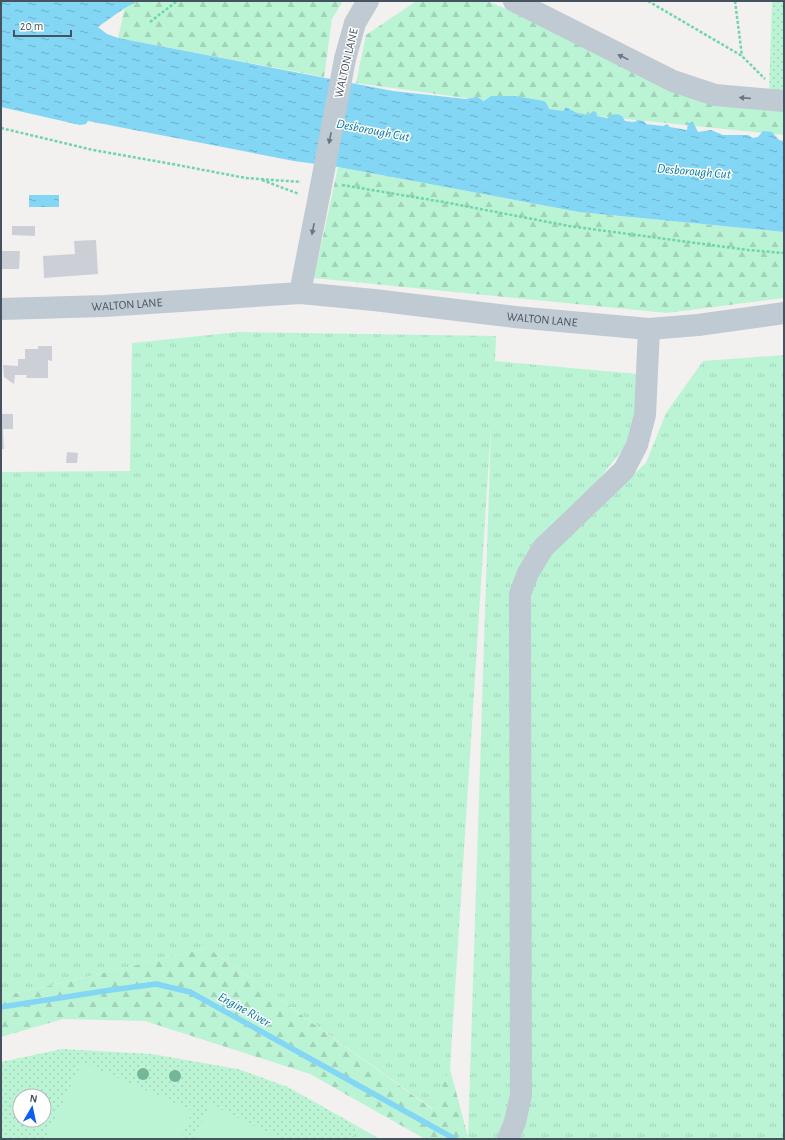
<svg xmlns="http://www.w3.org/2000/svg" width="785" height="1140" font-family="'Alegreya Sans',sans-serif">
<defs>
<pattern id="grass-tufts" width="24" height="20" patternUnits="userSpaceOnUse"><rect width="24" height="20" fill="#bbf4d5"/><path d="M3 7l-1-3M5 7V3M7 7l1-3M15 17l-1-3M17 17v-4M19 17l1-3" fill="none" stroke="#a2d3b9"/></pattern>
<pattern id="forest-firs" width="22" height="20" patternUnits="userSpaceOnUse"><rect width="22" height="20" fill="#bbf4d5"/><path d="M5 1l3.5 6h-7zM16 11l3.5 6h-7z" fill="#a2d3b9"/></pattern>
<pattern id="park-dots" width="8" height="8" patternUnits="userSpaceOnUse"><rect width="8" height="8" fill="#bbf4d5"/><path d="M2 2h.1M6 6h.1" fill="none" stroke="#a2d3b9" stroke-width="1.8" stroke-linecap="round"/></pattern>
<pattern id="water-ripples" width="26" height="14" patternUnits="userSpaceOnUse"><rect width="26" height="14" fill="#84d6f5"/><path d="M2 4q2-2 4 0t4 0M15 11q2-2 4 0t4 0" fill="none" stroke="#6eb0ca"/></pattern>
</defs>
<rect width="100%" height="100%" fill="#f3f0f0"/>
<!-- grass -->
<path fill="url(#grass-tufts)" d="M 238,332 L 496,336 L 495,361 L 638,374 L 634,435 L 596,483 L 561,539 L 646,463 L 666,413 L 703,361 L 784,355 L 784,1139 L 473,1139 L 468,1137 L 491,427 L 450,1069 L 433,1109 L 208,948 L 36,989 L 1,996 L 1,472 L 130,471 L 132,343 Z
M 357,1126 L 380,1139 L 351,1139 Z"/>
<!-- forest -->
<path fill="url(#forest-firs)" d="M 134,1 L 343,1 L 332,19 L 324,77 L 118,38 L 125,7 Z
M 428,1 L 487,1 L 554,29 L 672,85 L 784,104 L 784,135 L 597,116 L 356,83 L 366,35 L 415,2 Z
M 338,167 L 579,212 L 784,232 L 784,298 L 667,313 L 314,278 Z
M 208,948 L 432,1109 L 450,1069 L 468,1137 L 467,1139 L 425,1139 L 310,1074 L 145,1021 L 63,1019 L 1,1037 L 1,996 L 36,989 Z"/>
<!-- park -->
<path fill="url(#park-dots)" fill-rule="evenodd" d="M 772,1 L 784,1 L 784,96 L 769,95 Z
M 62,1049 L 152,1054 L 238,1069 L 288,1087 L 357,1126 L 351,1139 L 1,1139 L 1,1062 ZM 20,1096 L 44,1096 L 44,1120 L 20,1120 Z"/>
<!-- pitch -->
<path fill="#bbf4d5" d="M 82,1062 L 193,1111 L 180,1139 L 45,1139 Z
M 210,1104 L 281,1139 L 194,1139 Z"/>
<!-- water -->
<path fill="url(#water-ripples)" d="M 1,1 L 138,1 C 123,8 111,18 98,27 L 107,34 L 118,38 L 393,91 L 466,99 L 477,97 L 484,101 L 491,96 L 515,96 L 544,101 L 547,104 L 549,109 L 563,111 L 566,107 L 577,113 L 589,115 L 593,111 L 596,112 L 597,116 L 607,118 C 613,114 616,113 622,116 L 625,121 L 634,122 L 638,120 L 644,121 L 646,124 L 663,126 L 667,124 L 670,127 L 687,130 L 688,123 L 693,122 L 698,132 L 711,130 L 723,135 L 748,135 L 753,138 L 758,137 L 763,131 L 772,132 L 779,140 L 784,141 L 784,232 L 579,212 L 338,167 L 294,161 L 88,121 L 86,124 L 80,125 L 1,107 Z
M 29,195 L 59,195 L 59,207 L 29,207 Z"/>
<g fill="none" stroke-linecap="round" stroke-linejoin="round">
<!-- stream -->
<path stroke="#84d6f5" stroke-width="5.5" d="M 1,1007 L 111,990 L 156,984 L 190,992 L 455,1139"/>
</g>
<!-- building -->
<path fill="#cccfd6" d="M 12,226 L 35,226 L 35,236 L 12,235 Z
M 96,240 L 98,274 L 44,278 L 43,256 L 75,254 L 74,241 Z
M 1,251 L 20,251 L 19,269 L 1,269 Z
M 38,346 L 52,346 L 52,361 L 48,360 L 48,378 L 26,378 L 27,375 L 15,375 L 14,384 L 4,377 L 3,365 L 18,366 L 18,359 L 25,359 L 25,349 L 38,349 Z
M 1,414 L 13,414 L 13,429 L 3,429 L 4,449 L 1,449 Z
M 67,452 L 78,453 L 77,463 L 66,463 Z"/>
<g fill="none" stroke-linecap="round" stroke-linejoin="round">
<!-- path -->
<path stroke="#70d5aa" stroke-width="2.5" stroke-dasharray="3 2" stroke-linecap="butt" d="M 648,1 L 742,56 L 765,79
M 735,1 L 742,56
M 150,22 L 177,1
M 1,128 L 93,150 L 172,164 L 246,178 L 301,182
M 262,180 L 299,194
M 342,185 L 449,203 L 569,226 L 748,250 L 784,253"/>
<!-- minor -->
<g stroke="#c0cad3" stroke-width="22">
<path d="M 514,1 L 673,81 L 715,95 L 784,101"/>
<path d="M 345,59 L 355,23 L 368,1"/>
<path d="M 300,293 L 320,191"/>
<path id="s1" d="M 1,309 L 105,306 L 300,293 L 374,300 L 515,317 L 649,329 L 698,325 L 784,313"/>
<path d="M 508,1139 L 515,1122 L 521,1095 L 520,594 L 528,573 L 543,548 L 624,470 L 637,445 L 645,415 L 649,329"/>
</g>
<!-- minor-bridge -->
<path stroke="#c0cad3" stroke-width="22" d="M 320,191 L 345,59"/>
</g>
<!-- trees -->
<g fill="#75b599">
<circle cx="143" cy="1074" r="6"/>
<circle cx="175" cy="1076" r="6"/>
</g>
<!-- one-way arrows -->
<defs><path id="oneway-solid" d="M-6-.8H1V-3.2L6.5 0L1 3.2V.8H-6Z"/></defs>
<g fill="#6b7682">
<use href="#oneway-solid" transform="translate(623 57) rotate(-154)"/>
<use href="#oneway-solid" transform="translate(745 98) rotate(-175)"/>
<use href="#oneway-solid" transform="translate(330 138) rotate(101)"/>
<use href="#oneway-solid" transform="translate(313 229) rotate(101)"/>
</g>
<g text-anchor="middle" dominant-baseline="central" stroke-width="3" stroke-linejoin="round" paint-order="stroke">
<!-- street labels -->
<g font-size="12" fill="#465260" stroke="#fff">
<text transform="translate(346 63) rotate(-77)">WALTON LANE</text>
<text stroke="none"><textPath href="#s1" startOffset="126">WALTON LANE</textPath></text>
<text stroke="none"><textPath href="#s1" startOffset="543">WALTON LANE</textPath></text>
</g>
<!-- water labels -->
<g font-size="13" font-style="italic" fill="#027aa8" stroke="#fff">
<text transform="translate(373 131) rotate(11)">Desborough Cut</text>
<text transform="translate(694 172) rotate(5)">Desborough Cut</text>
<text transform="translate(244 1010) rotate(29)">Engine River</text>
</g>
</g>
<!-- border -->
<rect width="785" height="1140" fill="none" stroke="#465260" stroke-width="4"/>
<!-- north arrow -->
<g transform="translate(32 1108) rotate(9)"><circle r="19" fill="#ffffff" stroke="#b5babf"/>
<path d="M0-3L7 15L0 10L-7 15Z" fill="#075ff6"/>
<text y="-6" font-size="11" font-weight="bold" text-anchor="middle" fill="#465260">N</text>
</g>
<!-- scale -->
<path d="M14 30v6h57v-6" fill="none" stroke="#465260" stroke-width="2"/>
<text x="20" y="30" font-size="12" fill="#465260" stroke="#ffffff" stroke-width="3" paint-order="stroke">20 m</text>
</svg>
